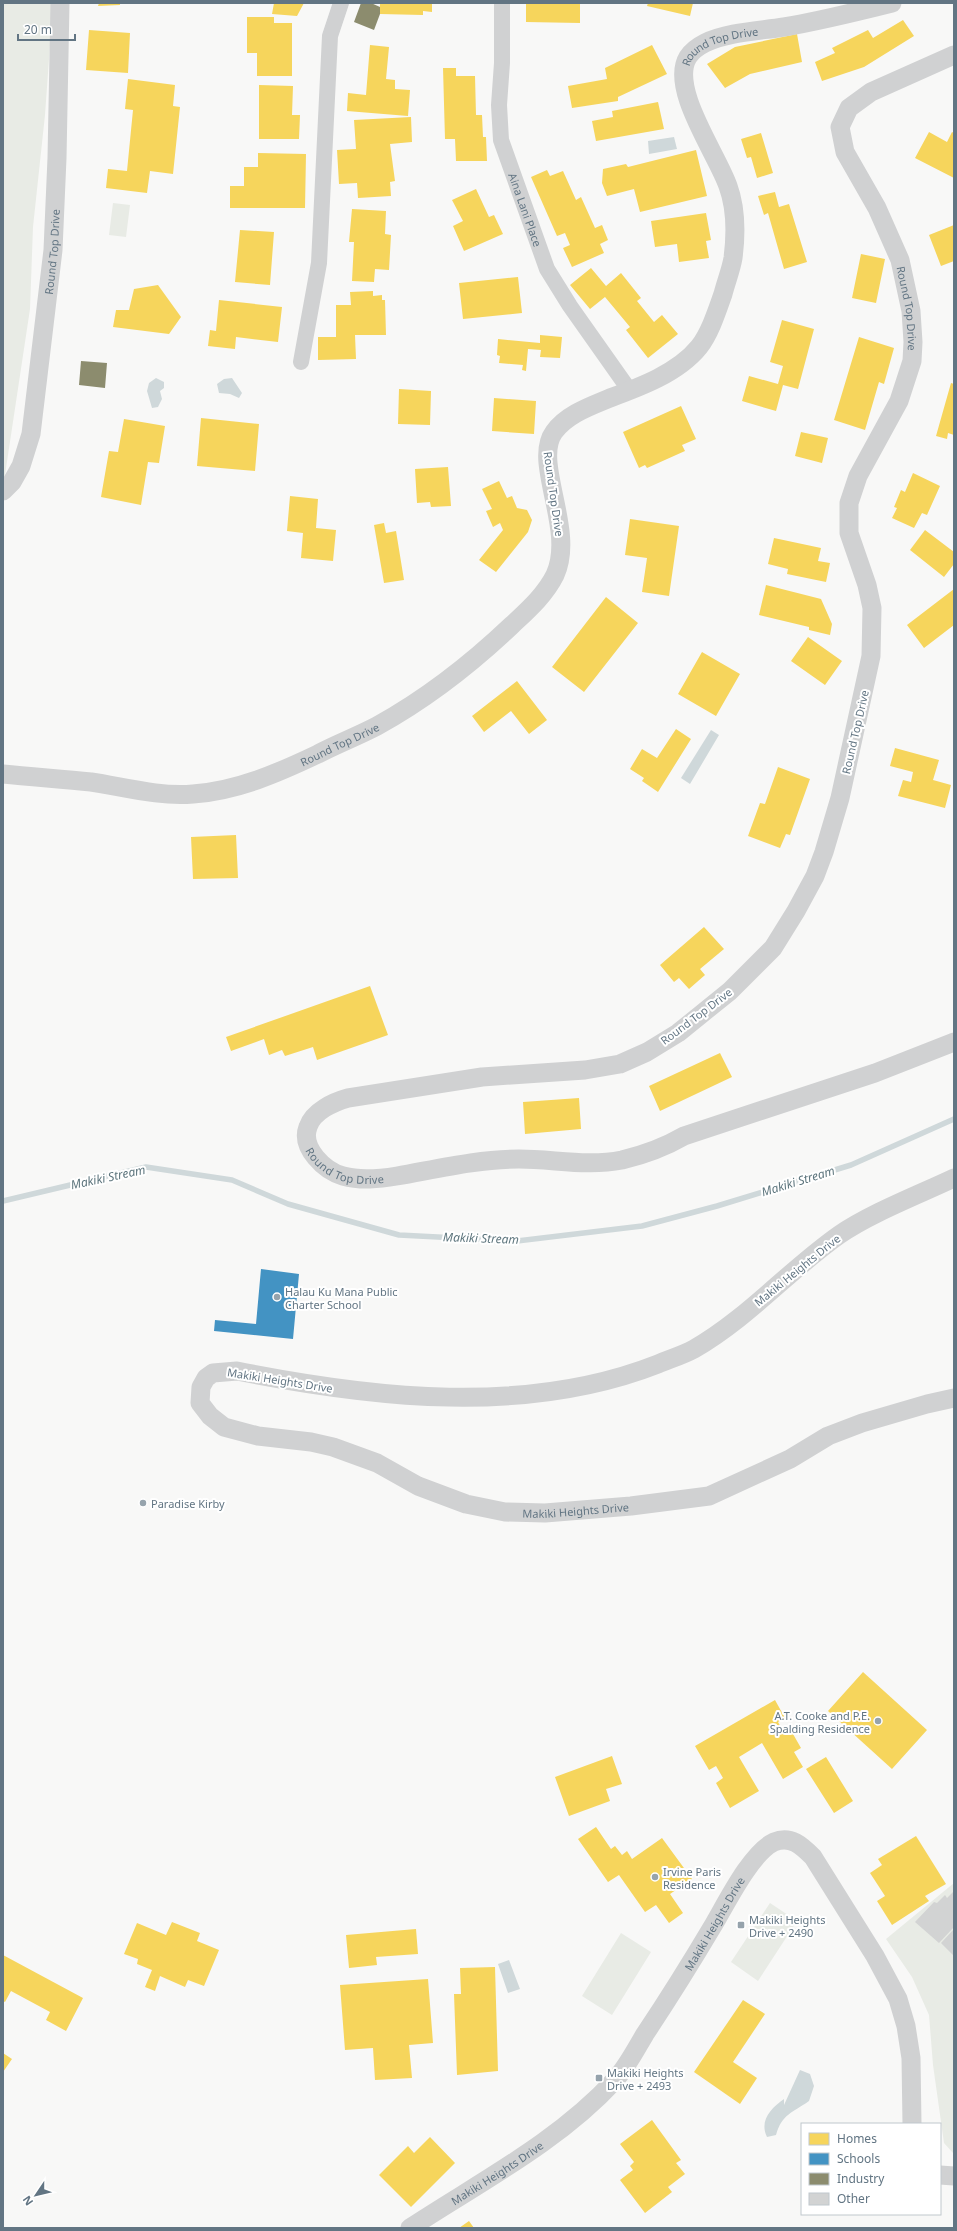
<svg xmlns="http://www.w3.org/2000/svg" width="957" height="2231" font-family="'Noto Sans',sans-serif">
<rect width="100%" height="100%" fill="#f8f8f7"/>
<!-- green -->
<path fill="#e8ebe5" d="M 3,3 L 53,3 L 45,115 L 33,227 L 30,309 L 3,488 Z
M 113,203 L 130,205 L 126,237 L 109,235 Z
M 954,1883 L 954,2152 L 953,2153 L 944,2143 L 933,2065 L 929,2015 L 912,1977 L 886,1939 Z
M 770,1903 L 797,1921 L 758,1981 L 731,1962 Z
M 621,1933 L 651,1952 L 612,2015 L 582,1996 Z"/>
<!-- water -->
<path fill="#cfd8da" d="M 674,137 L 677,149 L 649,154 L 648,141 Z
M 156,378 L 164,382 L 164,388 L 160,391 L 162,399 L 158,407 L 152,408 L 147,391 L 149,383 Z
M 232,378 L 242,393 L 239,398 L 230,394 L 219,393 L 217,384 L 224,379 Z
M 711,730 L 719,735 L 690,784 L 681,778 Z
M 509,1960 L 520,1989 L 508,1993 L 498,1964 Z
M 800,2070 L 810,2074 L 814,2086 L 809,2101 C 792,2113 782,2114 776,2135 L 767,2137 C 759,2121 771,2108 784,2099 L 784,2105 Z"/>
<!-- homes -->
<path fill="#f6d55c" d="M 99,3 L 120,3 L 120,5 L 98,6 Z
M 274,3 L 304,3 L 297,16 L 272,14 Z
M 380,3 L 432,3 L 432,12 L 423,11 L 423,15 L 380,14 Z
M 526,3 L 580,3 L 580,23 L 526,22 Z
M 648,3 L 693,3 L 690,16 L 647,6 Z
M 247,17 L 274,17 L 274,23 L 292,23 L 292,76 L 257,76 L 257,53 L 247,53 Z
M 903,20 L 914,36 L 864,67 L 822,81 L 815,62 L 835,53 L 832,48 L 868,30 L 873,38 Z
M 89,30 L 130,33 L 128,73 L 86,70 Z
M 797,34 L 802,62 L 750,74 L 725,88 L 707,64 L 735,47 Z
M 370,45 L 389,47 L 386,79 L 395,80 L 395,89 L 410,90 L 408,116 L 347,111 L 348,93 L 366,95 Z
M 652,45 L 667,74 L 618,97 L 618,101 L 572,108 L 568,86 L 607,79 L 605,68 Z
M 443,68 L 456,68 L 456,76 L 475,76 L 476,115 L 482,115 L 483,137 L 486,137 L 487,161 L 456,161 L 455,139 L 445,139 Z
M 128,79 L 175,85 L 173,106 L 180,107 L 173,174 L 150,171 L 147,193 L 106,188 L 108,169 L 127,171 L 133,110 L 125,109 Z
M 259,85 L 293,86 L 292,115 L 300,115 L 299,139 L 259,139 Z
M 658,102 L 664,129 L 596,141 L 592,121 L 613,117 L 612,111 Z
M 411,117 L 412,142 L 390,144 L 395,181 L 390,182 L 391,196 L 358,198 L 357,183 L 339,184 L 337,150 L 356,149 L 354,120 Z
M 929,132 L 947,142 L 952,132 L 954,133 L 954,178 L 915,158 Z
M 761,133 L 773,173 L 757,178 L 751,157 L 747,158 L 741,139 Z
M 696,150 L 707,196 L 640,212 L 634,189 L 607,196 L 602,183 L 603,169 L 626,164 L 628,167 Z
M 258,153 L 306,154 L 305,208 L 230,208 L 230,186 L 244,186 L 244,167 L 258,167 Z
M 547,170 L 550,176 L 563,171 L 576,200 L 581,197 L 595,228 L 602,225 L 608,240 L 600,244 L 604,253 L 572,267 L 563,248 L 570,245 L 565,233 L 557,236 L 531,177 Z
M 476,189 L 489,217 L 494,215 L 503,234 L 464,251 L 453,226 L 463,221 L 452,200 Z
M 775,192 L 779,207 L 789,204 L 807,262 L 784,269 L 768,213 L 764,215 L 758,196 Z
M 352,209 L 386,211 L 385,234 L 391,235 L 389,270 L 375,269 L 374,282 L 352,281 L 354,242 L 349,242 Z
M 706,213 L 711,240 L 706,241 L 709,258 L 679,262 L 677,244 L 655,247 L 651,221 Z
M 954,225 L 954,261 L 941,266 L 929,235 Z
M 240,230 L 274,232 L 270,285 L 235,282 Z
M 861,254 L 885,259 L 876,303 L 852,298 Z
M 591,268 L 606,286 L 621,273 L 641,298 L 637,301 L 654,322 L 662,315 L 678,334 L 648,358 L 626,330 L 630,327 L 605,297 L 590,309 L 570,285 Z
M 518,277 L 522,313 L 463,319 L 459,283 Z
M 158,285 L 181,317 L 169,334 L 113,327 L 116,310 L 129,310 L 134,289 Z
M 373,291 L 373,296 L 382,295 L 382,300 L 385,300 L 386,335 L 355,335 L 356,359 L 318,360 L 318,337 L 336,337 L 336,305 L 351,305 L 350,292 Z
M 219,300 L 282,307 L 278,342 L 236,337 L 235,349 L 208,346 L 210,330 L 216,331 Z
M 782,320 L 814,329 L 798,389 L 783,385 L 776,411 L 742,401 L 749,376 L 778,384 L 783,366 L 770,362 Z
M 540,335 L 562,337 L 560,358 L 540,357 L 541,350 L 528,349 L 526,371 L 522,370 L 523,365 L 499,363 L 500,356 L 497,355 L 498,339 L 540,343 Z
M 859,337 L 894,348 L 884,384 L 879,382 L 865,430 L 834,420 Z
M 951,383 L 954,384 L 954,435 L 948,433 L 947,439 L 936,436 Z
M 399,389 L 431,391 L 430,425 L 398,424 Z
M 494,398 L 536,401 L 534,434 L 492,431 Z
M 681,406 L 696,439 L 682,445 L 685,451 L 647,468 L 645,465 L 639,468 L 623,432 Z
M 201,418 L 259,424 L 255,471 L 197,466 Z
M 124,419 L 165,426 L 159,463 L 148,462 L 141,505 L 101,497 L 109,451 L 118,452 Z
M 801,432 L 828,438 L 822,463 L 795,456 Z
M 448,467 L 451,506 L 431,507 L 430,502 L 417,503 L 415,469 Z
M 913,473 L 940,486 L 927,515 L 922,513 L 914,528 L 892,518 L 897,508 L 894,507 L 901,490 L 905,492 Z
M 499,481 L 507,498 L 512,496 L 517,508 L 527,510 L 532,520 L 528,532 L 496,572 L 479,560 L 503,530 L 500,523 L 493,527 L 486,511 L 492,509 L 482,489 Z
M 290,496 L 318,499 L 316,528 L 336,530 L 333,561 L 301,558 L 303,533 L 287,531 Z
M 630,519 L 679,526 L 669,596 L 642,592 L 647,558 L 625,555 Z
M 384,523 L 386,533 L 396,531 L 404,580 L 384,583 L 374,525 Z
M 925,530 L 954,552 L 954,564 L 944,577 L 910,550 Z
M 774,538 L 821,548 L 818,561 L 830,563 L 826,582 L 787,574 L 788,569 L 768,564 Z
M 766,585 L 821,599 L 832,624 L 830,635 L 809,630 L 809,627 L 759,615 Z
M 954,589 L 954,625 L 924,648 L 907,625 Z
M 606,597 L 638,623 L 584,692 L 552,667 Z
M 808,637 L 842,661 L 825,685 L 791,661 Z
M 702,652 L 740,674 L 716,716 L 678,694 Z
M 517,681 L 547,720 L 529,734 L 511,711 L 484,732 L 472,716 Z
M 676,729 L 691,739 L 658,792 L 642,781 L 644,778 L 630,769 L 642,749 L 657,758 Z
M 895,748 L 939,760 L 933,780 L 951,785 L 945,808 L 898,796 L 903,780 L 911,782 L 913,772 L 890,766 Z
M 778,767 L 810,779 L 790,835 L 786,834 L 780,848 L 748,836 L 760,803 L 765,804 Z
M 236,835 L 238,878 L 193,879 L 191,837 Z
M 704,927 L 724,949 L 700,969 L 705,975 L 689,989 L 679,978 L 674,982 L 660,965 Z
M 370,986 L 388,1035 L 317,1060 L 313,1047 L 285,1056 L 282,1050 L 269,1055 L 264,1039 L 231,1051 L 226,1037 Z
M 720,1053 L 732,1077 L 660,1111 L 649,1086 Z
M 579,1098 L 581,1129 L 525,1134 L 523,1102 Z
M 863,1672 L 927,1730 L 892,1769 L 828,1711 Z
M 775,1700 L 785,1718 L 778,1722 L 783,1731 L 789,1727 L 801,1748 L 794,1752 L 803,1767 L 783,1779 L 762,1743 L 739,1757 L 759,1791 L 730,1808 L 716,1783 L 723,1778 L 716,1766 L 709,1770 L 695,1746 Z
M 612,1756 L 622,1784 L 606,1789 L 610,1801 L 569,1816 L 555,1777 Z
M 826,1757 L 853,1801 L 834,1813 L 806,1769 Z
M 596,1827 L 611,1849 L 615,1846 L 622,1855 L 627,1851 L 632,1859 L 662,1838 L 692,1879 L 670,1894 L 683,1913 L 669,1923 L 656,1905 L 645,1912 L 619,1875 L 608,1882 L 578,1839 Z
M 916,1836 L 946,1884 L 925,1896 L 929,1901 L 892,1925 L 877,1901 L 885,1896 L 870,1873 L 882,1865 L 878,1859 Z
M 172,1922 L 200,1933 L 197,1941 L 219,1950 L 204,1986 L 188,1980 L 185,1987 L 160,1976 L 155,1991 L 145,1987 L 152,1970 L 137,1964 L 138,1959 L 124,1954 L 137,1923 L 166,1935 Z
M 416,1929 L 418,1954 L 376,1957 L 377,1965 L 349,1968 L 346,1935 Z
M 3,1955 L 83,1998 L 66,2031 L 46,2020 L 50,2012 L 11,1991 L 5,2002 L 3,2001 Z
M 495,1967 L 498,2071 L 457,2075 L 454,1994 L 461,1994 L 460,1968 Z
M 428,1979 L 433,2043 L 409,2045 L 412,2078 L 375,2080 L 373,2048 L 345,2050 L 340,1985 Z
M 743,2000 L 765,2014 L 733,2062 L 757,2078 L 740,2104 L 694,2072 Z
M 3,2053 L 12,2059 L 3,2072 Z
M 652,2120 L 681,2160 L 676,2163 L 685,2174 L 668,2187 L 672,2192 L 645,2213 L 620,2180 L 633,2170 L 630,2166 L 634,2162 L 620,2144 Z
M 430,2137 L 455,2163 L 411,2207 L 379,2175 L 408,2146 L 414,2153 Z
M 469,2221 L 474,2228 L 459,2228 Z"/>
<!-- schools -->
<path fill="#4393c3" d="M 261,1269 L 299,1274 L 293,1339 L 214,1331 L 215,1320 L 256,1324 Z"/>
<!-- industry -->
<path fill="#8c8c6e" d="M 361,3 L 371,3 L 380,7 L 380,14 L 374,30 L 354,22 Z
M 81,361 L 107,363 L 105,388 L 79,385 Z"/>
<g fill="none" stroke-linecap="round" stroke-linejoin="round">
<!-- stream -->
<path stroke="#cfd8da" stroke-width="5.5" d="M 3,1201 L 146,1167 L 232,1180 L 288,1204 L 399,1235 L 517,1241 L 642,1226 L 717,1206 L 851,1165 L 954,1119"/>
</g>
<!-- building -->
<path fill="#d2d3d3" d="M 954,1891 L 954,1927 L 939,1943 L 915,1922 L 934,1902 L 937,1903 L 945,1895 L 947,1898 Z
M 954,1929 L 954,1956 L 941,1943 Z"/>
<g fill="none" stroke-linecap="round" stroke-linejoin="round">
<!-- minor -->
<g stroke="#d0d1d2" stroke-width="16">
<path id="s1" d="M 502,3 L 502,63 L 499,105 L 501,140 L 547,269 L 570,306 L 630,391"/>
<path d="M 301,362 L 319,263 L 330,36 L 341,3"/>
</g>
<!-- tertiary -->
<g stroke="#d0d1d2" stroke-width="19">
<path id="s2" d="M 954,55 L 871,92 L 849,108 L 840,127 L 845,152 L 877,208 L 900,260 L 911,311 L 913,342 L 912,361 L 899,401 L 858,476 L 849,503 L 849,533 L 867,585 L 872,608 L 871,656 L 840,798 L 824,852 L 815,876 L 796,911 L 773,948 L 730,991 L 678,1033 L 647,1052 L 620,1064 L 585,1070 L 482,1077 L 348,1098 C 334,1102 313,1111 308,1127 C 300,1148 325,1171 343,1176 C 361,1181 379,1179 397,1176 C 437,1169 478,1159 519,1159 C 554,1159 587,1167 622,1160 C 643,1155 665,1147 684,1136 L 875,1073 L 954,1042"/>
<path id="s3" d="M 3,491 L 12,482 L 21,466 L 31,434 L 53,250 L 57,158 L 60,3"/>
<path id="s4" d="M 3,774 C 32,777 62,779 91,782 C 124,787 159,797 193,794 C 237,791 278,773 318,754 C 337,744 358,736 377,726 C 426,699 472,663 512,625 C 528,610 545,595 555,575 C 576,530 532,462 554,432 C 567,414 591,406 610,398 C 640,387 678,373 699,347 C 710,333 717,311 723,294 C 726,282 731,270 733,258 C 736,235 736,208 728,186 C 717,154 669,88 688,57 C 692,51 699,46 705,43 C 728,32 759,31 784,27 C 820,21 856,12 892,3"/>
<path id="s5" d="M 954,1178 C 918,1195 871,1213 839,1235 C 788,1271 748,1318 694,1349 C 683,1355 670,1359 658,1364 C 526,1416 373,1398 237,1371 L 213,1373 L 206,1378 L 201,1387 L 200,1403 L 210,1416 L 224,1427 L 258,1436 L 311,1442 L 333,1447 L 377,1463 L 418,1486 L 466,1504 L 505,1512 L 545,1513 L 631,1506 L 709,1496 L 790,1459 L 828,1436 L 862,1423 L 927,1404 L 954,1398"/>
<path d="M 940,2175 L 954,2176"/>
<path id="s6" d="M 410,2228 C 480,2182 558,2142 615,2080 C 627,2067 636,2049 645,2034 C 669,1998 692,1961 714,1924 C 727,1902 751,1853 774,1842 C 791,1835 802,1846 813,1857 L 875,1956 L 898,1999 L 906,2026 L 911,2058 L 912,2124"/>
</g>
</g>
<!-- markers -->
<g fill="#96a3ac" stroke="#fff" stroke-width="1.5">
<circle cx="277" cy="1297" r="4"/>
<circle cx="143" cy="1503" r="4"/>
<circle cx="878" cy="1721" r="4"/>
<circle cx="655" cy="1877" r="4"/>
<rect x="737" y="1921" width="8" height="8" rx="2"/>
<rect x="595" y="2074" width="8" height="8" rx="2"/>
</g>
<g text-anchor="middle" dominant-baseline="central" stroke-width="4" stroke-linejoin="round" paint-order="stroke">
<!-- street labels -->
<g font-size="11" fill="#627583" stroke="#fff">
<text stroke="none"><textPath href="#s4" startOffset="1282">Round Top Drive</textPath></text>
<text stroke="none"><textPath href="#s1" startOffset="211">Aina Lani Place</textPath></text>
<text stroke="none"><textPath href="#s3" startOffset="248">Round Top Drive</textPath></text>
<text stroke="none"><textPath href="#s2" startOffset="335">Round Top Drive</textPath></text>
<text transform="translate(554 494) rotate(82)">Round Top Drive</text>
<text transform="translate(855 732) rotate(-77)">Round Top Drive</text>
<text stroke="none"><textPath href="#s4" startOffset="347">Round Top Drive</textPath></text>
<text transform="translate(696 1016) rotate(-37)">Round Top Drive</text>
<text stroke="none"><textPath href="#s2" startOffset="1595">Round Top Drive</textPath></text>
<text transform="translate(797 1270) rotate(-39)">Makiki Heights Drive</text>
<text transform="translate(280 1380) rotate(9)">Makiki Heights Drive</text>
<text stroke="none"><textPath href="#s5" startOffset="1239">Makiki Heights Drive</textPath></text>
<text stroke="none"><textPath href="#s6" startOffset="439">Makiki Heights Drive</textPath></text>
<text stroke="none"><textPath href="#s6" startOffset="103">Makiki Heights Drive</textPath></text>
</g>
<!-- poi labels -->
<g font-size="11" fill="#627583" stroke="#fff" text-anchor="start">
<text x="285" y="1291">Halau Ku Mana Public<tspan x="285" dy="13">Charter School</tspan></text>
<text x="151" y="1503">Paradise Kirby</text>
<text x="870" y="1715" text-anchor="end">A.T. Cooke and P.E.<tspan x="870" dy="13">Spalding Residence</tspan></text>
<text x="663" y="1871">Irvine Paris<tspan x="663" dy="13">Residence</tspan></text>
<text x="749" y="1919">Makiki Heights<tspan x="749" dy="13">Drive + 2490</tspan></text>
<text x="607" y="2072">Makiki Heights<tspan x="607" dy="13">Drive + 2493</tspan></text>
</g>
<!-- water labels -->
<g font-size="12" font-style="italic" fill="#5d757d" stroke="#fff">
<text transform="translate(108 1177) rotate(-12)">Makiki Stream</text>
<text transform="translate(798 1181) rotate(-17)">Makiki Stream</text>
<text transform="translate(481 1238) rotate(2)">Makiki Stream</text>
</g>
</g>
<!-- border -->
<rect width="957" height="2231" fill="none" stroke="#627583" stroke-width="8"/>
<!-- legend -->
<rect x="801" y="2123" width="140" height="92" fill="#ffffff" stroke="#c0c8cd"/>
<rect x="809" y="2133" width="20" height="12" fill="#f6d55c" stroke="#c0c8cd"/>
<text x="837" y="2143" font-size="12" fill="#627583">Homes</text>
<rect x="809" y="2153" width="20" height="12" fill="#4393c3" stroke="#c0c8cd"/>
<text x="837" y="2163" font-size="12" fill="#627583">Schools</text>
<rect x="809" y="2173" width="20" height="12" fill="#8c8c6e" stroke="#c0c8cd"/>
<text x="837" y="2183" font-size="12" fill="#627583">Industry</text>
<rect x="809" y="2193" width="20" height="12" fill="#d2d3d3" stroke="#c0c8cd"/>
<text x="837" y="2203" font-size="12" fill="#627583">Other</text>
<!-- north arrow -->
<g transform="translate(36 2195) rotate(235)" stroke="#ffffff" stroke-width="3" paint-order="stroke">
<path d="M0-3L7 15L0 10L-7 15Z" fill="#627583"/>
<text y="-6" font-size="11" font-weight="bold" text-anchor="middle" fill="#627583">N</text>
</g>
<!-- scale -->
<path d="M18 34v6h57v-6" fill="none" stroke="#627583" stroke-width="2"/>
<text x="24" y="34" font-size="12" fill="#627583" stroke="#ffffff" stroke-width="3" paint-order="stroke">20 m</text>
</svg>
